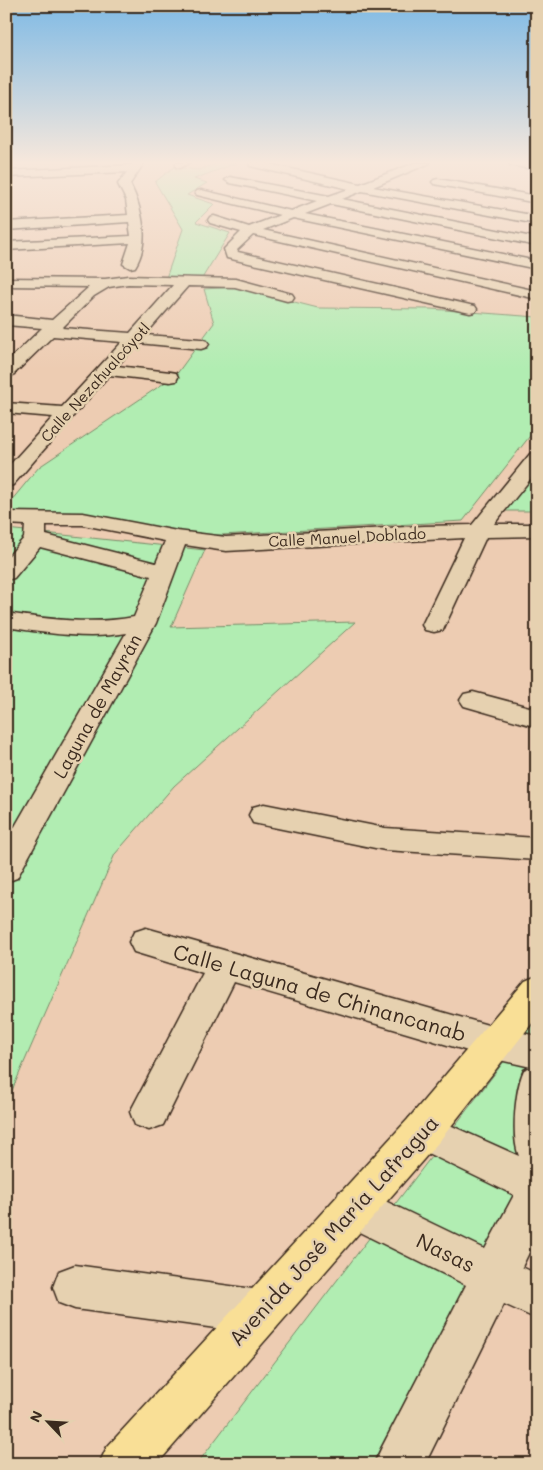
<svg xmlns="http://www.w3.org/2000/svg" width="543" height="1470" font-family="Mali,sans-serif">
<rect width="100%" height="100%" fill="#edccb2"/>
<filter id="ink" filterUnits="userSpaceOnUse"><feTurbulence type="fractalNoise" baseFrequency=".02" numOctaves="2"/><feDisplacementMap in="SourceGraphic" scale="10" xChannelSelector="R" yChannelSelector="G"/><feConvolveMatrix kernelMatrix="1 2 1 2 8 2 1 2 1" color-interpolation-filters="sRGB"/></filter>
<g filter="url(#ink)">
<!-- green -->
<path fill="#b1edb2" stroke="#768c68" d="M 218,163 L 237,163 L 194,179 L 207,183 L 187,195 L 214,204 L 196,222 L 230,233 L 201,280 L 166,278 L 183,229 L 155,182 L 174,167 L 199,170 Z
M 235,287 L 318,308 L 431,309 L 537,317 L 537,427 L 463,521 L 204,536 L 36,520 L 6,511 L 6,507 L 39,467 L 176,375 L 214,323 L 204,289 Z
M 537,468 L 537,511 L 503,511 Z
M 6,529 L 205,550 L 171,627 L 355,622 L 174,786 L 115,854 L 6,1104 Z
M 537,1018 L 537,1168 L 528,1167 L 372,1464 L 197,1464 Z"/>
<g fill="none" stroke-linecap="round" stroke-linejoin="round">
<!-- minor casing -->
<g stroke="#3b2a1e" stroke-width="3">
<path id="minor" d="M 134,163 L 144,163 L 130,184 C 142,208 151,242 135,267 L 130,268 L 123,264 L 130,243 L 6,250 L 6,242 L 131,236 L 129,222 L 6,230 L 6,222 L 128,215 L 126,200 L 118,184 L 127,172 L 6,177 L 6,171 L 132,165 Z
M 176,163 L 189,163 L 180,168 L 176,167 Z
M 249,163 L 264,163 L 360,184 L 415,163 L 430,163 L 373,187 L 537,216 L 537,224 L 362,191 L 342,199 L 537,238 L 537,246 L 331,204 L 305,214 L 537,261 L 537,269 L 293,218 L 263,230 L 537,291 L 537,299 L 253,235 L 237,250 L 238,252 L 470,305 L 475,306 L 477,309 L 475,312 L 470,313 L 227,258 L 224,249 L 241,232 L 210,223 L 208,220 L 210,217 L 214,216 L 249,227 L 280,215 L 197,195 L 195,193 L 197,191 L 201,190 L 291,211 L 317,201 L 230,183 L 225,180 L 230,177 L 329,196 L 349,189 L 250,166 Z
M 509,163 L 537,164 L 537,170 L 510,165 Z
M 438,179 L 537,196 L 537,203 L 434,184 L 432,182 L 434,180 Z
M 128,276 L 236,279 L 292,294 L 294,297 L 292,300 L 287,301 L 235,287 L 188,286 L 145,335 L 201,339 L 207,341 L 209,344 L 207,347 L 201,349 L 138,343 L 117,366 L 170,372 L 176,373 L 178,377 L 176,381 L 170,382 L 109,375 L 13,485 L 6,487 L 6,469 L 53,417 L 6,413 L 6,403 L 62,407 L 122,342 L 53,336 L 12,376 L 6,377 L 6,363 L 42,328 L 6,325 L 6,315 L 52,320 L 89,287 L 6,286 L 6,278 L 105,279 ZM 128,284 L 173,285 L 130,333 L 62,328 L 94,296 L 109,287 Z
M 537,452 L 537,471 L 494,524 L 537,524 L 537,536 L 486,537 L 443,630 L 434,632 L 425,630 L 422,625 L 464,538 L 226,551 L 185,545 L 156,623 L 17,878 L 6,882 L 6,842 L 126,633 C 88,640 45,633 6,627 L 6,613 C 48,619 92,625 134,617 L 151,576 L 40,547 L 14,578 L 6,580 L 6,559 L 24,538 L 25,525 L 6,524 L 6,512 L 83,513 L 177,531 L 226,537 L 424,526 L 472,525 L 530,454 ZM 46,525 L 83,525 L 165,541 L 156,563 L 46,535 Z
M 473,692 L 537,709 L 537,727 L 464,706 L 460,700 L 464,694 Z
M 264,804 L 385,828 L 537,838 L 537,860 L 385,850 L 253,823 L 249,815 L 253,807 Z
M 146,928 L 495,1027 L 537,1036 L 537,1236 L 522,1267 L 537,1274 L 537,1319 L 504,1304 L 425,1464 L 374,1464 L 382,1447 L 466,1285 L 339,1222 L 333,1207 L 339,1192 L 354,1186 L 485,1249 L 514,1195 L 409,1144 L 403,1131 L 409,1118 L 423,1113 L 519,1156 C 511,1137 515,1089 524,1070 L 531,1067 L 495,1059 L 234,982 L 163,1125 L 149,1130 L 135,1125 L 130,1112 L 203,973 L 134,952 L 129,942 L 134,932 Z
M 75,1265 L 260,1290 L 276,1296 L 282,1312 L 276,1328 L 260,1334 L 75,1309 L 59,1303 L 53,1287 L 59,1271 Z"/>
</g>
<!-- major casing -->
<g stroke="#3b2a1e" stroke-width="3">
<path id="major" d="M 537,976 L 537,1017 L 437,1144 L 157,1464 L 99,1464 L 107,1447 L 409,1118 L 525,981 Z"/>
</g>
<!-- minor -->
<use href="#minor" fill="#e6d1b0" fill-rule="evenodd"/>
<!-- major -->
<use href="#major" fill="#f9df96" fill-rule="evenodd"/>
</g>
</g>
<!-- sky -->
<linearGradient id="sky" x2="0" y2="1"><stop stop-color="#7fbae5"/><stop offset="0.44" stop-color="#f7e8dc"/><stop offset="1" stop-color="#f7e8dc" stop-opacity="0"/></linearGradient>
<rect width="543" height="369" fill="url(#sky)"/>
<g text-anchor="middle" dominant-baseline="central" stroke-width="5" stroke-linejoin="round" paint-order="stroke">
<!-- far-street labels -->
<g font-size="15" fill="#3b2a1e" stroke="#e6d1b0">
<text transform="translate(95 382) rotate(-48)">Calle Nezahualcóyotl</text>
<text transform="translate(347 537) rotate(-3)">Calle Manuel Doblado</text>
</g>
<!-- street labels -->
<g font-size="18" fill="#3b2a1e" stroke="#e6d1b0">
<text transform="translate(97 706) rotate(-61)">Laguna de Mayrán</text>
</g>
<!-- near-street labels -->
<g font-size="21" fill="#3b2a1e" stroke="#e6d1b0">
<text transform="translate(320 992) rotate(16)">Calle Laguna de Chinancanab</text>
<text transform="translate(333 1230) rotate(-48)">Avenida José María Lafragua</text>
<text transform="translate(446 1252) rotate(26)">Nasas</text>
</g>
</g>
<!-- margin -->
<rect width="543" height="1470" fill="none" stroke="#e6d1b0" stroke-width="25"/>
<rect x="12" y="12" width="518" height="1445" fill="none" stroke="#3b2a1e" stroke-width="2" filter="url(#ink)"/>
<!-- north arrow -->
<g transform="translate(48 1422) rotate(295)" stroke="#e6d1b0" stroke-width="4" paint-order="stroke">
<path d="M0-4L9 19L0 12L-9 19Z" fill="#3b2a1e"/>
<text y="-8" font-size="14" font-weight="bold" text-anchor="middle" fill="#3b2a1e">N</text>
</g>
</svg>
